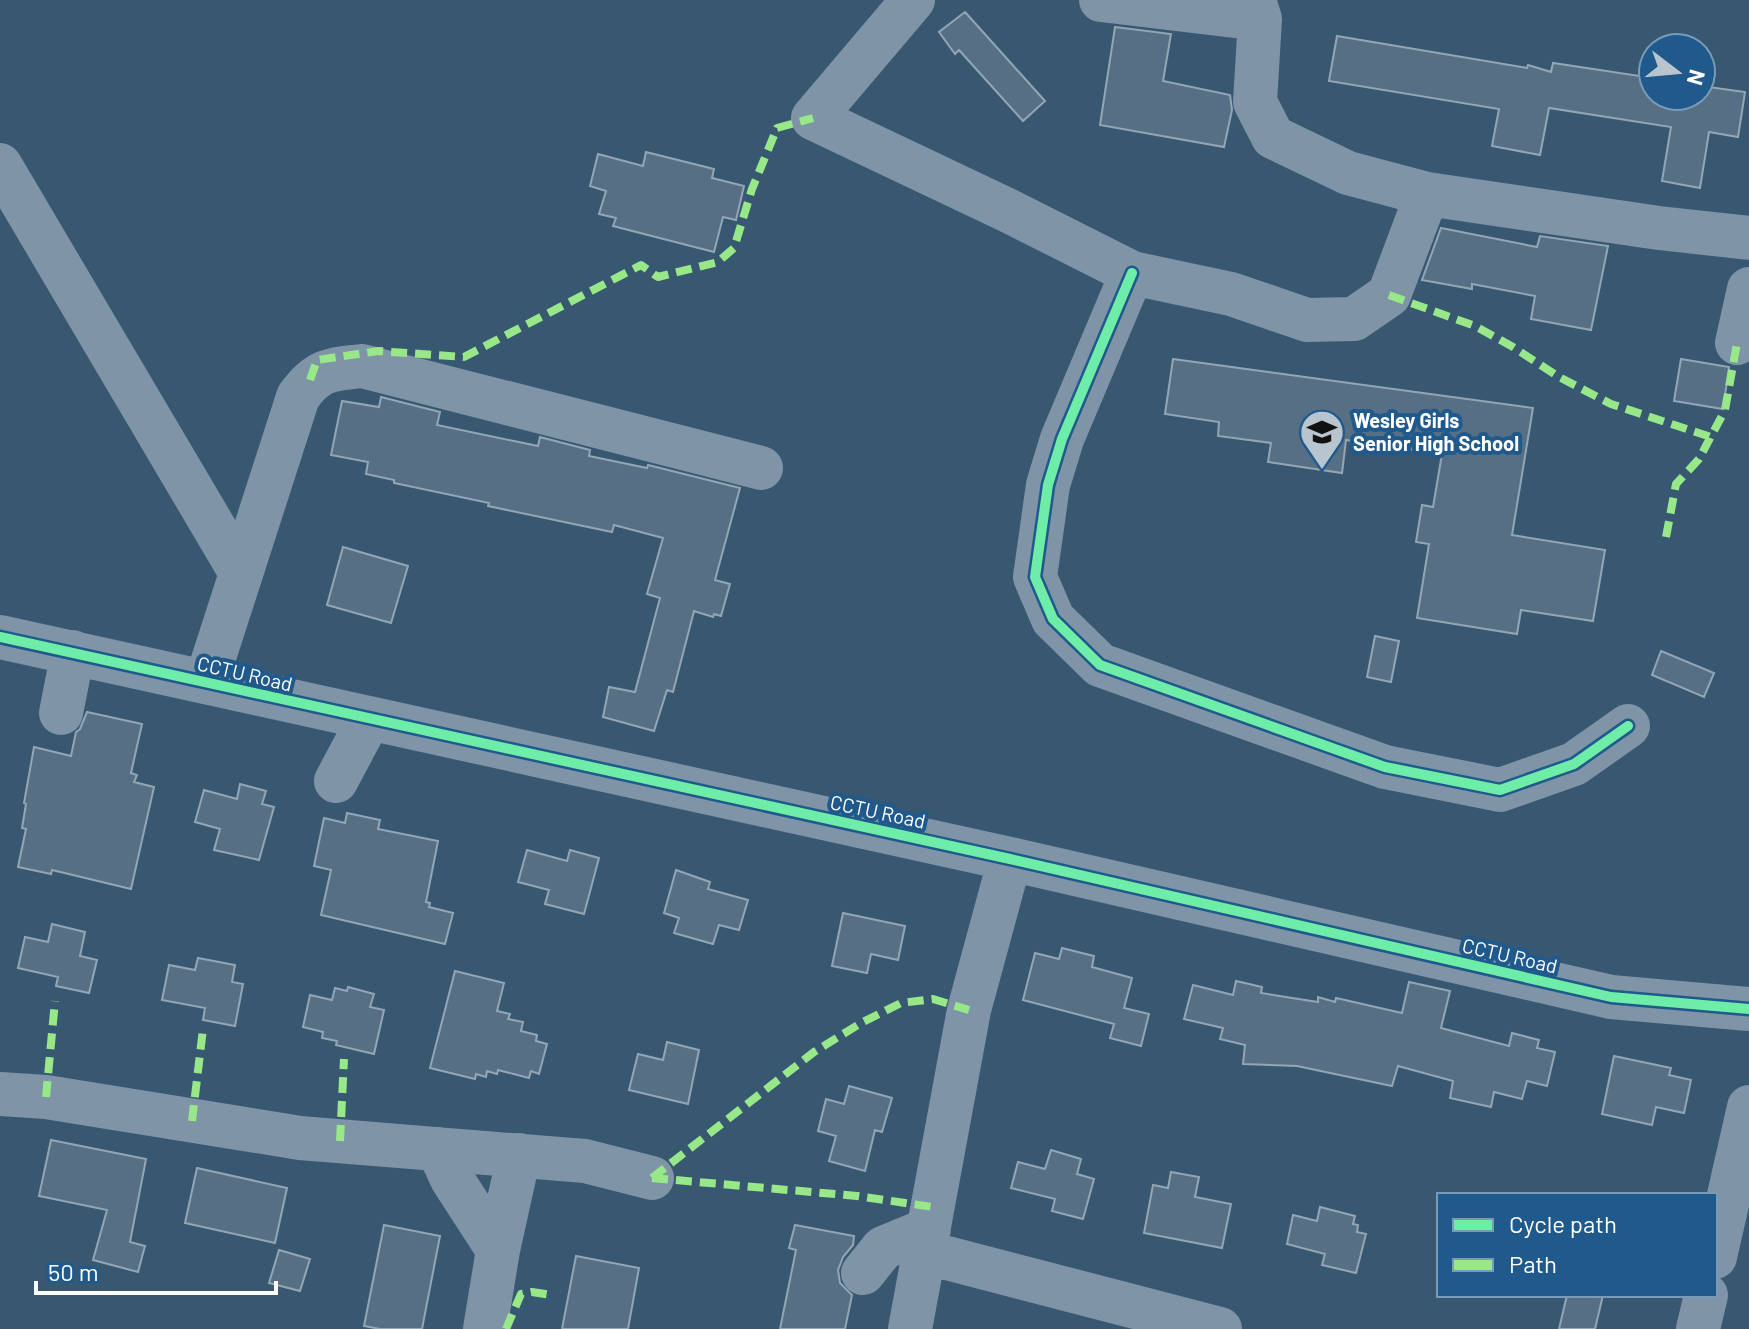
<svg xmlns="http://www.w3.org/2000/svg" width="1749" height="1329" font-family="Barlow,sans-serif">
<rect width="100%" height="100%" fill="#385872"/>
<!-- building -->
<path fill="#566f84" stroke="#93a6b5" stroke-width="2" d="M 965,12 L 1045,101 L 1023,121 L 959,50 L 955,54 L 939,32 Z
M 1115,27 L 1171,34 L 1163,81 L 1230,95 L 1232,110 L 1224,147 L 1100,125 Z
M 1337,36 L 1527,68 L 1528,65 L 1551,72 L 1553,63 L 1653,78 L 1653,96 L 1701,96 L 1701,86 L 1745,92 L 1738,137 L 1709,132 L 1700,188 L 1662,181 L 1671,127 L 1549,108 L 1540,155 L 1492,146 L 1499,109 L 1329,81 Z
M 646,152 L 714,169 L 712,178 L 744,186 L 736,220 L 723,217 L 714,252 L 613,226 L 616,218 L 599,214 L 606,191 L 590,186 L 598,154 L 643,166 Z
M 1441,228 L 1537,247 L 1540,236 L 1608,246 L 1591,330 L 1531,319 L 1535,296 L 1472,284 L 1472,289 L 1422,280 Z
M 1173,359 L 1533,408 L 1512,535 L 1605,550 L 1593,621 L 1521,610 L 1517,634 L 1417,618 L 1429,544 L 1416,542 L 1422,505 L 1433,507 L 1442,454 L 1346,440 L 1342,473 L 1268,462 L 1271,443 L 1218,436 L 1219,422 L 1165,414 Z
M 1681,359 L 1729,367 L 1723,409 L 1674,401 Z
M 381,397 L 440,412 L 437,425 L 538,446 L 540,437 L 590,450 L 589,456 L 647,468 L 648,465 L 740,488 L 715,580 L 730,584 L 721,616 L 714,614 L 713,617 L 694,611 L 673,692 L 667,690 L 654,731 L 603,717 L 609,687 L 635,692 L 660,598 L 647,594 L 663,538 L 614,525 L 612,532 L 488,506 L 489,503 L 394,483 L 394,480 L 366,474 L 368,462 L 331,455 L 342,401 L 379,407 Z
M 343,547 L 408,566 L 391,623 L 327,605 Z
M 1375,636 L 1399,641 L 1391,682 L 1367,677 Z
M 1661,651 L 1714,673 L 1704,697 L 1652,675 Z
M 87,712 L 142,724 L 131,773 L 137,775 L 134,782 L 154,787 L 131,889 L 52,870 L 51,874 L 18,867 L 26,829 L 22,828 L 26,804 L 24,803 L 34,747 L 71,756 L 76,732 L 80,729 Z
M 240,784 L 266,791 L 262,804 L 274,807 L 259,860 L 214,850 L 220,829 L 195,822 L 204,790 L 237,799 Z
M 347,813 L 380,820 L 378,829 L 438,841 L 426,902 L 430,903 L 429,907 L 453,913 L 445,944 L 321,915 L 331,870 L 314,866 L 324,818 L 345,823 Z
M 527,850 L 567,861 L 570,850 L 599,858 L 584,914 L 545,904 L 549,890 L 518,882 Z
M 676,870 L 710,882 L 708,889 L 748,900 L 739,930 L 719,925 L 713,944 L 674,933 L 679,918 L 664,913 Z
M 843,913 L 905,926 L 898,960 L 871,954 L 867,973 L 832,966 Z
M 52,924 L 85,932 L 80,956 L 97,960 L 89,993 L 56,986 L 58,977 L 18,968 L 25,937 L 48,942 Z
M 1062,948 L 1094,956 L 1092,967 L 1132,978 L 1124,1008 L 1149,1014 L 1141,1046 L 1110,1038 L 1114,1024 L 1023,1000 L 1035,953 L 1059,959 Z
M 198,958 L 235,965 L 232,982 L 243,984 L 235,1026 L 203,1020 L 205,1008 L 162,1000 L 169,965 L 195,970 Z
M 455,971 L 504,983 L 497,1011 L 510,1014 L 508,1019 L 523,1022 L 521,1031 L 537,1035 L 536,1041 L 547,1044 L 539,1074 L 531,1071 L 529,1078 L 498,1070 L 497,1074 L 487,1071 L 486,1077 L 476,1074 L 475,1079 L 430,1068 Z
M 1236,981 L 1262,987 L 1261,993 L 1318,1002 L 1318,997 L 1335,1002 L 1336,998 L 1402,1013 L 1409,982 L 1450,991 L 1441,1028 L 1509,1046 L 1512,1033 L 1539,1040 L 1537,1048 L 1555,1052 L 1547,1086 L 1527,1081 L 1522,1099 L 1494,1092 L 1491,1107 L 1450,1098 L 1453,1081 L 1398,1066 L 1392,1086 L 1297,1066 L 1243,1064 L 1245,1045 L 1220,1039 L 1223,1028 L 1184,1019 L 1193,985 L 1233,995 Z
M 348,987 L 374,994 L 370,1007 L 384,1010 L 374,1054 L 336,1045 L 337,1041 L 322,1038 L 323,1032 L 303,1027 L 310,995 L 332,1000 L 335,988 L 347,991 Z
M 667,1042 L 699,1050 L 688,1104 L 629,1090 L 638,1054 L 663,1060 Z
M 1614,1056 L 1671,1068 L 1669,1075 L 1691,1080 L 1684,1113 L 1656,1107 L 1652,1125 L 1602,1114 Z
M 849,1086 L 892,1098 L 882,1132 L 875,1130 L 865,1171 L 829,1161 L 836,1136 L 818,1131 L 826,1099 L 844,1104 Z
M 51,1140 L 146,1159 L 130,1242 L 145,1246 L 138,1272 L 93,1260 L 107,1210 L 39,1196 Z
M 1051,1150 L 1081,1159 L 1077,1174 L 1094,1179 L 1083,1219 L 1052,1211 L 1055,1199 L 1011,1188 L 1018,1162 L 1045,1169 Z
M 197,1168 L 287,1188 L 275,1243 L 185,1223 Z
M 1171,1172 L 1199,1177 L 1195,1197 L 1231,1204 L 1222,1248 L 1144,1233 L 1153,1185 L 1168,1188 Z
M 1320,1207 L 1355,1216 L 1353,1224 L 1358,1225 L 1357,1232 L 1366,1234 L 1356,1273 L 1322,1265 L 1325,1254 L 1287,1244 L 1293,1215 L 1317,1221 Z
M 384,1225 L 440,1236 L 422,1329 L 380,1329 L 364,1326 Z
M 795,1225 L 854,1236 L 853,1245 L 843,1257 L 838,1270 L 840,1283 L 852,1295 L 845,1329 L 780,1329 L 796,1250 L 789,1248 Z
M 279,1250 L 310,1259 L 300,1291 L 269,1283 Z
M 576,1256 L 639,1268 L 628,1329 L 562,1329 Z
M 1567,1295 L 1603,1295 L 1595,1329 L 1559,1329 Z"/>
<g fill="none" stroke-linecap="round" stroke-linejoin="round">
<!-- minor -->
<path stroke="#7f94a7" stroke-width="44" d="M 913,0 L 813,118 L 1007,210 L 1132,273 L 1231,294 L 1307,320 L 1354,319 L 1389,295 L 1427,194
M 1101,0 L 1260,19
M 1254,0 L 1260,19 L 1255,102 L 1273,137 L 1348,173 L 1427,194 L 1659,228 L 1749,238
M 0,165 L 241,573
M 1132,273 L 1062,439 L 1048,485 L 1035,577 L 1053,619 L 1100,665 L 1385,767 L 1500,790 L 1574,764 L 1628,726
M 1737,343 L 1749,289
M 0,637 L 1010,859 L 1611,997 L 1749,1009
M 206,682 L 298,397 C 317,370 330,369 362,366 L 761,468
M 61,713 L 73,652
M 336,781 L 369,719
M 0,1094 L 46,1097 L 300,1138 L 585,1161 L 652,1178
M 438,1149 L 452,1179 L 498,1250
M 924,1252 L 1220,1329
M 1715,1257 L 1749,1107
M 863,1273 L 883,1248 L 929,1229
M 485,1329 L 498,1250 L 519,1155
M 910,1329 L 969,1010 L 1010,859
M 1698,1329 L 1706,1295"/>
<!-- quiet -->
<path stroke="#98e88a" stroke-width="8" stroke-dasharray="16 8" stroke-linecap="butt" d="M 1389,295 L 1475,326 L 1513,347 L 1559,377 L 1611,404 L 1711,437
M 310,380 L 317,360 L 378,351 L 464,357 L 641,265 L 658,277 L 718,262 L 734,248 L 752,189 L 777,128 L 813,118
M 1666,537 L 1676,484 L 1699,459 L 1725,410 L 1737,343
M 46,1097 L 55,1001
M 192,1121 L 203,1029
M 340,1141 L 344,1059
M 652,1178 L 814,1052 L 861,1023 L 901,1003 L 933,999 L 969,1010
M 652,1178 L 857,1196 L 933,1207
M 506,1329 L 521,1294 L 532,1292 L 551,1295"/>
<!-- cycleway casing -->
<g stroke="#20598b" stroke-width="15">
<path id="cycleway" d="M 1132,273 L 1062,439 L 1048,485 L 1035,577 L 1053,619 L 1100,665 L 1385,767 L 1500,790 L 1574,764 L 1628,726
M 0,637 L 1010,859 L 1611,997 L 1749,1009"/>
</g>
<!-- cycleway -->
<use href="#cycleway" stroke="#6deda7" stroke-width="10"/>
</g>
<!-- icons -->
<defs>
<g id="school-pin" transform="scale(2.3)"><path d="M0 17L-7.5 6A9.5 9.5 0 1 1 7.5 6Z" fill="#b9c5ce" stroke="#20598b"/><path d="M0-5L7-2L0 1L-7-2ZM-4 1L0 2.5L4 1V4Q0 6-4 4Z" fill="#111"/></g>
</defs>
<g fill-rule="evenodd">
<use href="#school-pin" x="1322" y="432"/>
</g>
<g text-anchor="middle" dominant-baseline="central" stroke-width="8" stroke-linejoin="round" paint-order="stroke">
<!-- poi labels -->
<g font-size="20" font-weight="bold" fill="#fff" stroke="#20598b" text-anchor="start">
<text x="1353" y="420">Wesley Girls<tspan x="1353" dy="23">Senior High School</tspan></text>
</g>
<!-- street labels -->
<g font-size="20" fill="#fff" stroke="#20598b">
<text transform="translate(245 673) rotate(13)">CCTU Road</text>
<text transform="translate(878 811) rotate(12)">CCTU Road</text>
<text transform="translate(1510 955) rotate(13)">CCTU Road</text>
</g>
</g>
<!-- legend -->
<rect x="1437" y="1193" width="280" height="104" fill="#20598b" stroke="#799bb9" stroke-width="2"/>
<rect x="1453" y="1219" width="40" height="12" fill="#6deda7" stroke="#799bb9" stroke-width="2"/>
<text x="1509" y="1233" font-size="24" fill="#ffffff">Cycle path</text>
<rect x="1453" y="1259" width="40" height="12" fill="#98e88a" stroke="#799bb9" stroke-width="2"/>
<text x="1509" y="1273" font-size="24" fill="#ffffff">Path</text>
<!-- north arrow -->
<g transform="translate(1677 72) rotate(106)"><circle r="38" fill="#20598b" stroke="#799bb9" stroke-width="2"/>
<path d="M0-6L14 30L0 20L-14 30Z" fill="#b9c5ce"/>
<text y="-12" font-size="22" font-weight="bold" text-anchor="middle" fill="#ffffff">N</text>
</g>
<!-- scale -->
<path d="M36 1281v12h240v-12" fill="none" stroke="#ffffff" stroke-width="4"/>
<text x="48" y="1281" font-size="24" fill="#ffffff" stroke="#20598b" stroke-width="6" paint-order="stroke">50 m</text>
</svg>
